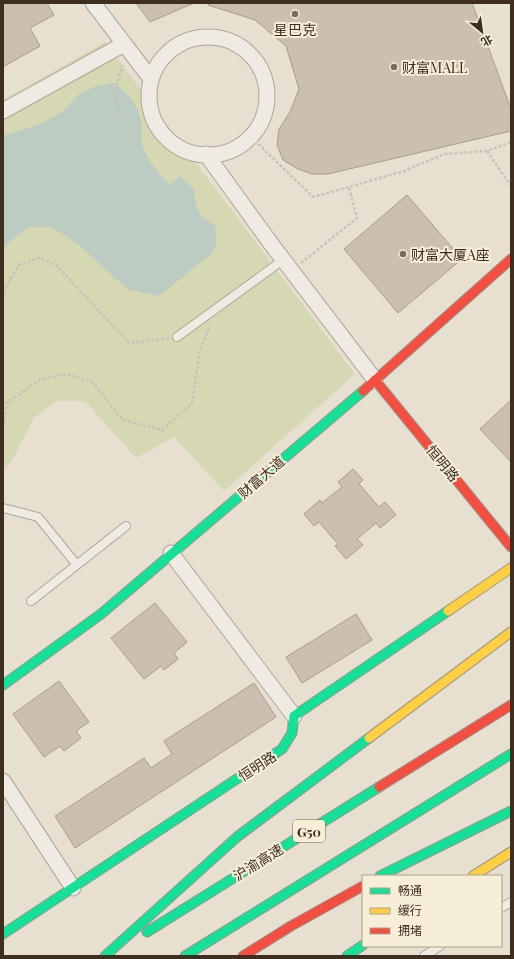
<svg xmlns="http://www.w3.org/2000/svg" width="514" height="959" font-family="'Playfair Display','Noto Sans SC',serif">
<rect width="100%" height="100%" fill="#e7e0d1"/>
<!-- green -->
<path fill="#d6d7b3" d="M 105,42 L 355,374 L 224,491 L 174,437 L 136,458 L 85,401 L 57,401 L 34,418 L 11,462 L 3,470 L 3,100 Z"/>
<!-- water -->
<path fill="#bcccc2" d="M 113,83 C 129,93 139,105 142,125 C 143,131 140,138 142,144 C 145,157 160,175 170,185 L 180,176 L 194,189 C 195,209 197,215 215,225 L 217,242 L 212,253 L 159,296 L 130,290 L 116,279 L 78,244 L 51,227 L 29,227 L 8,243 L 3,252 L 3,136 L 42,123 L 62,112 L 78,95 L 96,86 Z"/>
<!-- building -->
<path fill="#cbbfb2" stroke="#a89c90" d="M 3,3 L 47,3 L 54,15 L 30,28 L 40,46 L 3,67 Z
M 136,3 L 194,3 L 150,22 Z
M 208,3 L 472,3 L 511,109 L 511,131 L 328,174 L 312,174 L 298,169 L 283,160 L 277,145 L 279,129 L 290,112 L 299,89 L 286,46 L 255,20 L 208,5 Z
M 407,195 L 462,259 L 398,313 L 344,249 Z
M 511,400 L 511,462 L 480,429 Z
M 353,469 L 363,480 L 359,484 L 379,507 L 385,502 L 396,515 L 380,528 L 376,523 L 357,539 L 363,545 L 346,559 L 335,546 L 338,544 L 319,522 L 314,526 L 304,514 L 320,500 L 322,503 L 342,487 L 338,482 Z
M 155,603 L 187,642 L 174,653 L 178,659 L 164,670 L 161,666 L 144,679 L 111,638 Z
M 356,614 L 372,640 L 302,683 L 286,657 Z
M 59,681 L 89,722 L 76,731 L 81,738 L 64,751 L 60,746 L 44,757 L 13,714 Z
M 254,683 L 276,717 L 75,848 L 55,816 L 144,758 L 151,768 L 172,754 L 164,741 Z"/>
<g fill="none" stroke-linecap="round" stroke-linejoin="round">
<!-- lane casing -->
<g stroke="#ada599" stroke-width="10">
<path id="lane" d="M 177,337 L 283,260
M 3,508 L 38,517 L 77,565
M 31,601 L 126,526
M 501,908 L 511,902
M 424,956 L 440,946"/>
</g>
<!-- street casing -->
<g stroke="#ada599" stroke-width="17">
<path id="street" d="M 93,3 L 151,79
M149 96a59 59 0 1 1 118 0a59 59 0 1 1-118 0Z
M 3,111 L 124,44
M 206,154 L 272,245 L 375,380
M 171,553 L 294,716
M 3,781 L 73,888"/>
</g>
<!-- fast casing -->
<g stroke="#9c958a" stroke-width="11">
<path id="fast" d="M 3,685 L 101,614 L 363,391
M 380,876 L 511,811
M 147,932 L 379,787
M 3,934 L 282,749 L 292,733 L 294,716 L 448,611
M 105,956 L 237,837 L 369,738
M 185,956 L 511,754
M 347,956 L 363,945"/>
</g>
<!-- slow casing -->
<g stroke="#9c958a" stroke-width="11">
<path id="slow" d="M 448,611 L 511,568
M 369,738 L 511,632
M 473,876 L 511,852"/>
</g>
<!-- jam casing -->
<g stroke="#9c958a" stroke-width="11">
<path id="jam" d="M 375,380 L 511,547
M 363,391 L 511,259
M 379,787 L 511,705
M 243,956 L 291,926 L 363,886"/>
</g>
<!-- path -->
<path stroke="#c8c2b9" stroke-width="2.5" stroke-dasharray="3 2" stroke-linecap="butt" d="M 120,115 L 115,90 L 123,65
M 251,137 L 313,197 L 349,187
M 487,151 L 511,186
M 301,263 L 357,218 L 349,187 L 404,171 L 445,154 L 487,151 L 511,142
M 3,297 L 5,288 L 19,265 L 39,258 L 56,265 L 129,343 L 169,338
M 3,429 L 6,404 L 39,380 L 67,374 L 92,382 L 123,420 L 162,430 L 192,403 L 200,350 L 210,326"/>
<!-- lane -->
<use href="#lane" stroke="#efebe3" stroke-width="8"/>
<!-- street -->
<use href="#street" stroke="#efebe3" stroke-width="15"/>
<!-- fast -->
<use href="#fast" stroke="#16e098" stroke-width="9"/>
<!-- slow -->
<use href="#slow" stroke="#ffcf43" stroke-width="9"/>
<!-- jam -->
<use href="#jam" stroke="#f24e42" stroke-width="9"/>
</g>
<!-- markers -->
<g fill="#786c5e" stroke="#f7eed8" stroke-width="1.5">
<circle cx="295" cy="14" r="4"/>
<circle cx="394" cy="67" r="4"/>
<circle cx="403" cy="254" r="4"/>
</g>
<g text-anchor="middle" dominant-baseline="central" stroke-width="4" stroke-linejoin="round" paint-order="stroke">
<!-- shield labels -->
<rect fill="#f7eed8" stroke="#756857" stroke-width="1" x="293" y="820" width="32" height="22" rx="3"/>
<g font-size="13" font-weight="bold" fill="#3d2e20">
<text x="309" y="831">G50</text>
</g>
<!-- poi labels -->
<g font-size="14" fill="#3d2e20" stroke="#f7eed8" text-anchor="start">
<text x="295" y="29" text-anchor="middle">星巴克</text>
<text x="402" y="67">财富MALL</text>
<text x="411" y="254">财富大厦A座</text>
</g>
<!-- street labels -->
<g font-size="14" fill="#3d2e20" stroke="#f7eed8">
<text transform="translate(443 463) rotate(51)">恒明路</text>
<text transform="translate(261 477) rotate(-41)">财富大道</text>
<text transform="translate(257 766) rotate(-33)">恒明路</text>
<text transform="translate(258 862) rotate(-32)">沪渝高速</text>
</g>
</g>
<!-- border -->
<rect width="514" height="959" fill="none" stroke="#3d2e20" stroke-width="8"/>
<!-- legend -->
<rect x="362" y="875" width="140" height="72" fill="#f7eed8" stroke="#ada18e"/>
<rect x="370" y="888" width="20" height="6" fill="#16e098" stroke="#ada18e"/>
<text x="398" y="895" font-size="12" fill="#3d2e20">畅通</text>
<rect x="370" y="908" width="20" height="6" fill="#ffcf43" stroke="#ada18e"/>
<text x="398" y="915" font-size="12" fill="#3d2e20">缓行</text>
<rect x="370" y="928" width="20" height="6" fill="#f24e42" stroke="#ada18e"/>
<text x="398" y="935" font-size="12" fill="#3d2e20">拥堵</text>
<!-- north arrow -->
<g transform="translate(482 32) rotate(151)" stroke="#f7eed8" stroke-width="3" paint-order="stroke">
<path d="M0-3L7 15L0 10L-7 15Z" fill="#3d2e20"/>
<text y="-6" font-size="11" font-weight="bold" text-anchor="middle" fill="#3d2e20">北</text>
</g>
</svg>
